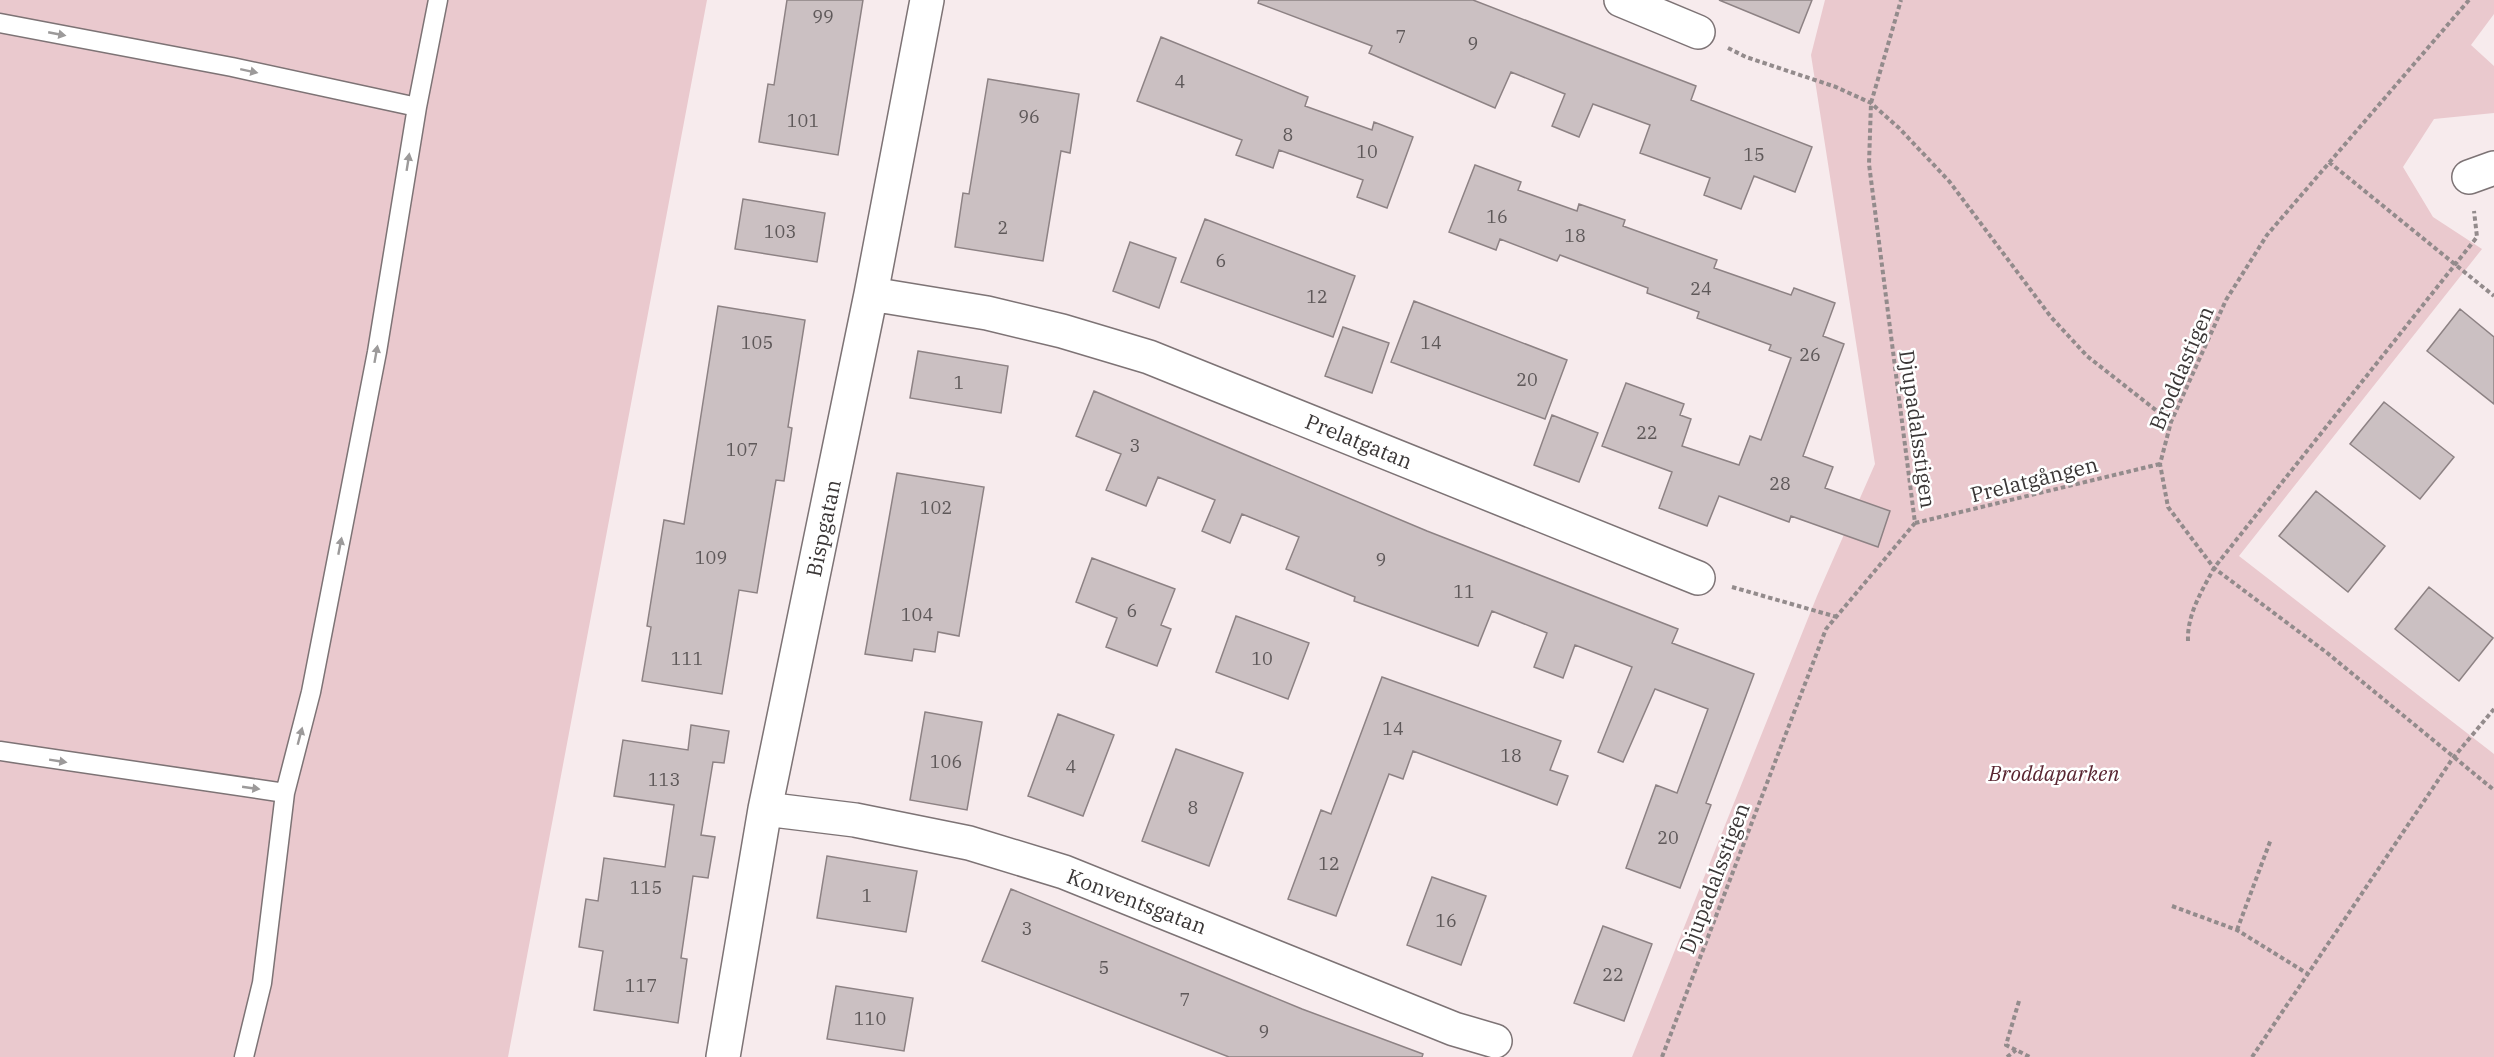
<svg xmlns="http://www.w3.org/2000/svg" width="2494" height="1057" font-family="'IBM Plex Serif',serif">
<rect width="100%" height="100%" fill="#f7ebed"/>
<!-- green -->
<path fill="#eac9ce" d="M 0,0 L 707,0 L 508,1057 L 0,1057 Z
M 1825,0 L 2494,0 L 2494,14 L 2471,45 L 2494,66 L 2494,113 L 2434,119 L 2403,167 L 2433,217 L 2482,249 L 2239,556 L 2494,754 L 2494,1057 L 1632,1057 L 1817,596 L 1875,464 L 1811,55 Z"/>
<!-- building -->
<path fill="#cbc0c2" stroke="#8d8284" stroke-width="1.5" d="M 787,0 L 863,0 L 838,155 L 759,142 L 768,84 L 774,85 Z
M 1259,0 L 1473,0 L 1696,86 L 1691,100 L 1812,147 L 1795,192 L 1754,176 L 1741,209 L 1704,195 L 1710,178 L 1640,153 L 1650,125 L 1593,104 L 1579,137 L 1552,126 L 1565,94 L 1511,72 L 1495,108 L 1369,53 L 1372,46 L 1258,3 Z
M 1719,0 L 1812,0 L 1799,33 Z
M 1161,37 L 1308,97 L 1305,106 L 1372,130 L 1374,122 L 1413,137 L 1387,208 L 1357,197 L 1363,180 L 1279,150 L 1273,168 L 1236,155 L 1242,140 L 1137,101 Z
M 988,79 L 1079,94 L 1070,153 L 1061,151 L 1043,261 L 955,247 L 963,193 L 969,194 Z
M 1475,165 L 1521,182 L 1518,190 L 1577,211 L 1579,204 L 1625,220 L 1623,226 L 1717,260 L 1714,268 L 1791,295 L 1794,288 L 1835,303 L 1823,336 L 1844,344 L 1803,456 L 1833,467 L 1825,488 L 1890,511 L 1878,547 L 1791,516 L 1789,522 L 1719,496 L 1707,526 L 1659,508 L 1672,472 L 1602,446 L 1626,383 L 1684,404 L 1680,415 L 1691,419 L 1682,446 L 1739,465 L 1750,436 L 1761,440 L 1791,358 L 1769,350 L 1771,345 L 1697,318 L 1699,312 L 1647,293 L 1648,288 L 1560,255 L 1557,261 L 1500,239 L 1496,250 L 1449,232 Z
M 743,199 L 825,213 L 817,262 L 735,249 Z
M 1205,219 L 1355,276 L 1333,337 L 1181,282 Z
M 1130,242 L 1176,258 L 1159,308 L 1113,291 Z
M 1414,301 L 1567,360 L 1545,419 L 1391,362 Z
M 718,306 L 805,320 L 788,427 L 792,428 L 784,481 L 776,480 L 757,593 L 739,590 L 722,694 L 642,681 L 651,627 L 647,626 L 664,520 L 684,524 Z
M 2460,309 L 2494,337 L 2494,404 L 2427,351 Z
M 1343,327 L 1389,343 L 1372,393 L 1325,376 Z
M 918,351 L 1008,366 L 1001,413 L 910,398 Z
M 1094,391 L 1427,531 L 1678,629 L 1672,643 L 1754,674 L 1706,803 L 1711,805 L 1680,888 L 1626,868 L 1656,785 L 1677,793 L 1708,709 L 1655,689 L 1623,762 L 1598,752 L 1632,667 L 1575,645 L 1563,678 L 1534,667 L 1547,633 L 1492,611 L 1478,646 L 1354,601 L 1355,597 L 1286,569 L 1299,537 L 1242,514 L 1230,543 L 1202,531 L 1215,500 L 1158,477 L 1146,506 L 1106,490 L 1121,454 L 1076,436 Z
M 2384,402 L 2454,457 L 2420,499 L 2350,444 Z
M 1552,415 L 1598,433 L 1579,482 L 1534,465 Z
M 897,473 L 984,487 L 959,636 L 938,632 L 935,652 L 914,649 L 912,661 L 865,654 Z
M 2316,491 L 2385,546 L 2348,592 L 2279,536 Z
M 1092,558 L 1175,589 L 1161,625 L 1171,629 L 1157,666 L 1106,647 L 1117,618 L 1076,602 Z
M 2429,587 L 2493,638 L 2459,681 L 2395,629 Z
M 1236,616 L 1309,643 L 1288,699 L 1216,672 Z
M 1382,677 L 1561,741 L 1550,770 L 1568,776 L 1557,805 L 1413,751 L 1403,779 L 1389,774 L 1336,916 L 1288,899 L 1321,810 L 1331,814 Z
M 925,712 L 982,722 L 967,810 L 910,800 Z
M 1058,714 L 1114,735 L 1083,816 L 1028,796 Z
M 691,725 L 729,731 L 724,763 L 713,762 L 701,835 L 715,837 L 708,878 L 693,876 L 681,958 L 687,959 L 678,1023 L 594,1010 L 603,951 L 579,947 L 586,899 L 598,901 L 604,858 L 665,867 L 674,805 L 614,796 L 623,740 L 688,750 Z
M 1176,749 L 1243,773 L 1209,866 L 1142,841 Z
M 827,856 L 917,871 L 906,932 L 817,918 Z
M 1432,877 L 1486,896 L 1461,965 L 1407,945 Z
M 1011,889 L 1302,1009 L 1423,1054 L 1422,1057 L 1229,1057 L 982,961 Z
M 1603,926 L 1652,944 L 1624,1021 L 1574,1003 Z
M 836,986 L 913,998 L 904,1051 L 827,1039 Z"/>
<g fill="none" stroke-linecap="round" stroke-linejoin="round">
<!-- lane casing -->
<g stroke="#7d7375" stroke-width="21">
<path id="lane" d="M 0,23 L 232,67 L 417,107
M 0,751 L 285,793
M 244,1057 L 262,983 L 285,793 L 311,692 L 377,352 L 417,107 L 438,0"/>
</g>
<!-- street casing -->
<g stroke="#7d7375" stroke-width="36">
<path id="street" d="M 1621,0 L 1698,32
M 2469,177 L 2494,168
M 871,294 L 987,313 L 1062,331 L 1149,357 L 1698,578
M 765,809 L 855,820 L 969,843 L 1064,872 L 1454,1029 L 1495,1041
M 723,1057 L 765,809 L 871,294 L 927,0"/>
</g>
<!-- path -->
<path stroke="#938b8c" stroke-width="4" stroke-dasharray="4.5 3" stroke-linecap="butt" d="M 2469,0 L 2267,235 L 2226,300 L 2171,422 L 2160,464 L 2168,507 L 2214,568 L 2326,652 L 2494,790
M 1728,48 L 1746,57 L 1836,87 L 1871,103 L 1899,128 L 1949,181 L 2051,317 L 2087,356 L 2171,422
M 2329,162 L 2494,296
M 1915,523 L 2160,464
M 1732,587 L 1837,617
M 2188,641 C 2187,614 2202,591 2214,568 L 2477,237 L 2474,211
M 2172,906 L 2237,930 L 2308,974
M 2237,930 L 2271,839
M 2019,1001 L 2006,1045 L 2030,1057
M 1662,1057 L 1826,629 L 1915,523 L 1869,164 L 1871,103 L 1901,0
M 2007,1057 L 2016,1050
M 2252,1057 L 2453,758 L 2494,709"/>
<!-- lane -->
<use href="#lane" stroke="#fff" stroke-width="18"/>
<!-- street -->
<use href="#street" stroke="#fff" stroke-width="33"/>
</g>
<!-- one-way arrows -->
<defs><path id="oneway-solid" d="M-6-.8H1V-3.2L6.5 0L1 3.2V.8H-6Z" transform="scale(1.5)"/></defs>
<g fill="#9c9a9a">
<use href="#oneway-solid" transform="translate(57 34) rotate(11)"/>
<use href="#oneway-solid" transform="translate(249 71) rotate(12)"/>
<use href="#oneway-solid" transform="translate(408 162) rotate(-81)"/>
<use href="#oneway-solid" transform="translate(376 354) rotate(-80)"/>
<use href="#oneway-solid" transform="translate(340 546) rotate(-79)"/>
<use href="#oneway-solid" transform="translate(300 736) rotate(-75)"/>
<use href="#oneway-solid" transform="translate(58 761) rotate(9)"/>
<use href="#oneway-solid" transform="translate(251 788) rotate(8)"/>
</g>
<g text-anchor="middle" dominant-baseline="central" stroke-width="5" stroke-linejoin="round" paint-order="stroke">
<!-- number labels -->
<g font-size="18" fill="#5e5859">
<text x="823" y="16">99</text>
<text x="1401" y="36">7</text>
<text x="1473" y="43">9</text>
<text x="1180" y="81">4</text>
<text x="1029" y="116">96</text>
<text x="803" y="120">101</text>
<text x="1288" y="134">8</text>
<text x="1367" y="151">10</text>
<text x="1754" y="154">15</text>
<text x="1497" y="216">16</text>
<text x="1003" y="227">2</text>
<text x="780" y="231">103</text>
<text x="1575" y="235">18</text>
<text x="1221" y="260">6</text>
<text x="1701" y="288">24</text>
<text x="1317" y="296">12</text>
<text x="757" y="342">105</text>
<text x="1431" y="342">14</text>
<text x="1810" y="354">26</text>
<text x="1527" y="379">20</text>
<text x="959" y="382">1</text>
<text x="1647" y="432">22</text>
<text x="1135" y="445">3</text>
<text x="742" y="449">107</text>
<text x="1780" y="483">28</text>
<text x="936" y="507">102</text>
<text x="711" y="557">109</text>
<text x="1381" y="559">9</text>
<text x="1464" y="591">11</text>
<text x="1132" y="610">6</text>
<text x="917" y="614">104</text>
<text x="687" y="658">111</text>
<text x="1262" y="658">10</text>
<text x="1393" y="728">14</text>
<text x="1511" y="755">18</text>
<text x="946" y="761">106</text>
<text x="1071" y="766">4</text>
<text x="664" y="779">113</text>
<text x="1193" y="807">8</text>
<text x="1668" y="837">20</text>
<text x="1329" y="863">12</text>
<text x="646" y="887">115</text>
<text x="867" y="895">1</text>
<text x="1446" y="920">16</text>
<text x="1027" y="928">3</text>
<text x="1104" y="967">5</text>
<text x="1613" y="974">22</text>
<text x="641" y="985">117</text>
<text x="1185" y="999">7</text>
<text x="870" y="1018">110</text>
<text x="1264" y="1031">9</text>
</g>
<!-- street labels -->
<g font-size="21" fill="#3a3636" stroke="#fff">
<text transform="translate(2181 368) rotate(-67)">Broddastigen</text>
<text transform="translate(1918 429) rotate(82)">Djupadalsstigen</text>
<text transform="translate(1359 441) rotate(22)">Prelatgatan</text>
<text transform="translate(2034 479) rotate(-14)">Prelatgången</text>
<text transform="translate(823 528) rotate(-78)">Bispgatan</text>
<text transform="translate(1714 878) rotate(-69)">Djupadalsstigen</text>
<text transform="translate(1137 901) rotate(21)">Konventsgatan</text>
</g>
<!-- park labels -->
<g font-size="21" font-style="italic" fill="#592531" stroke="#fff">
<text x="2054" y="773">Broddaparken</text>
</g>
</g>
</svg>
